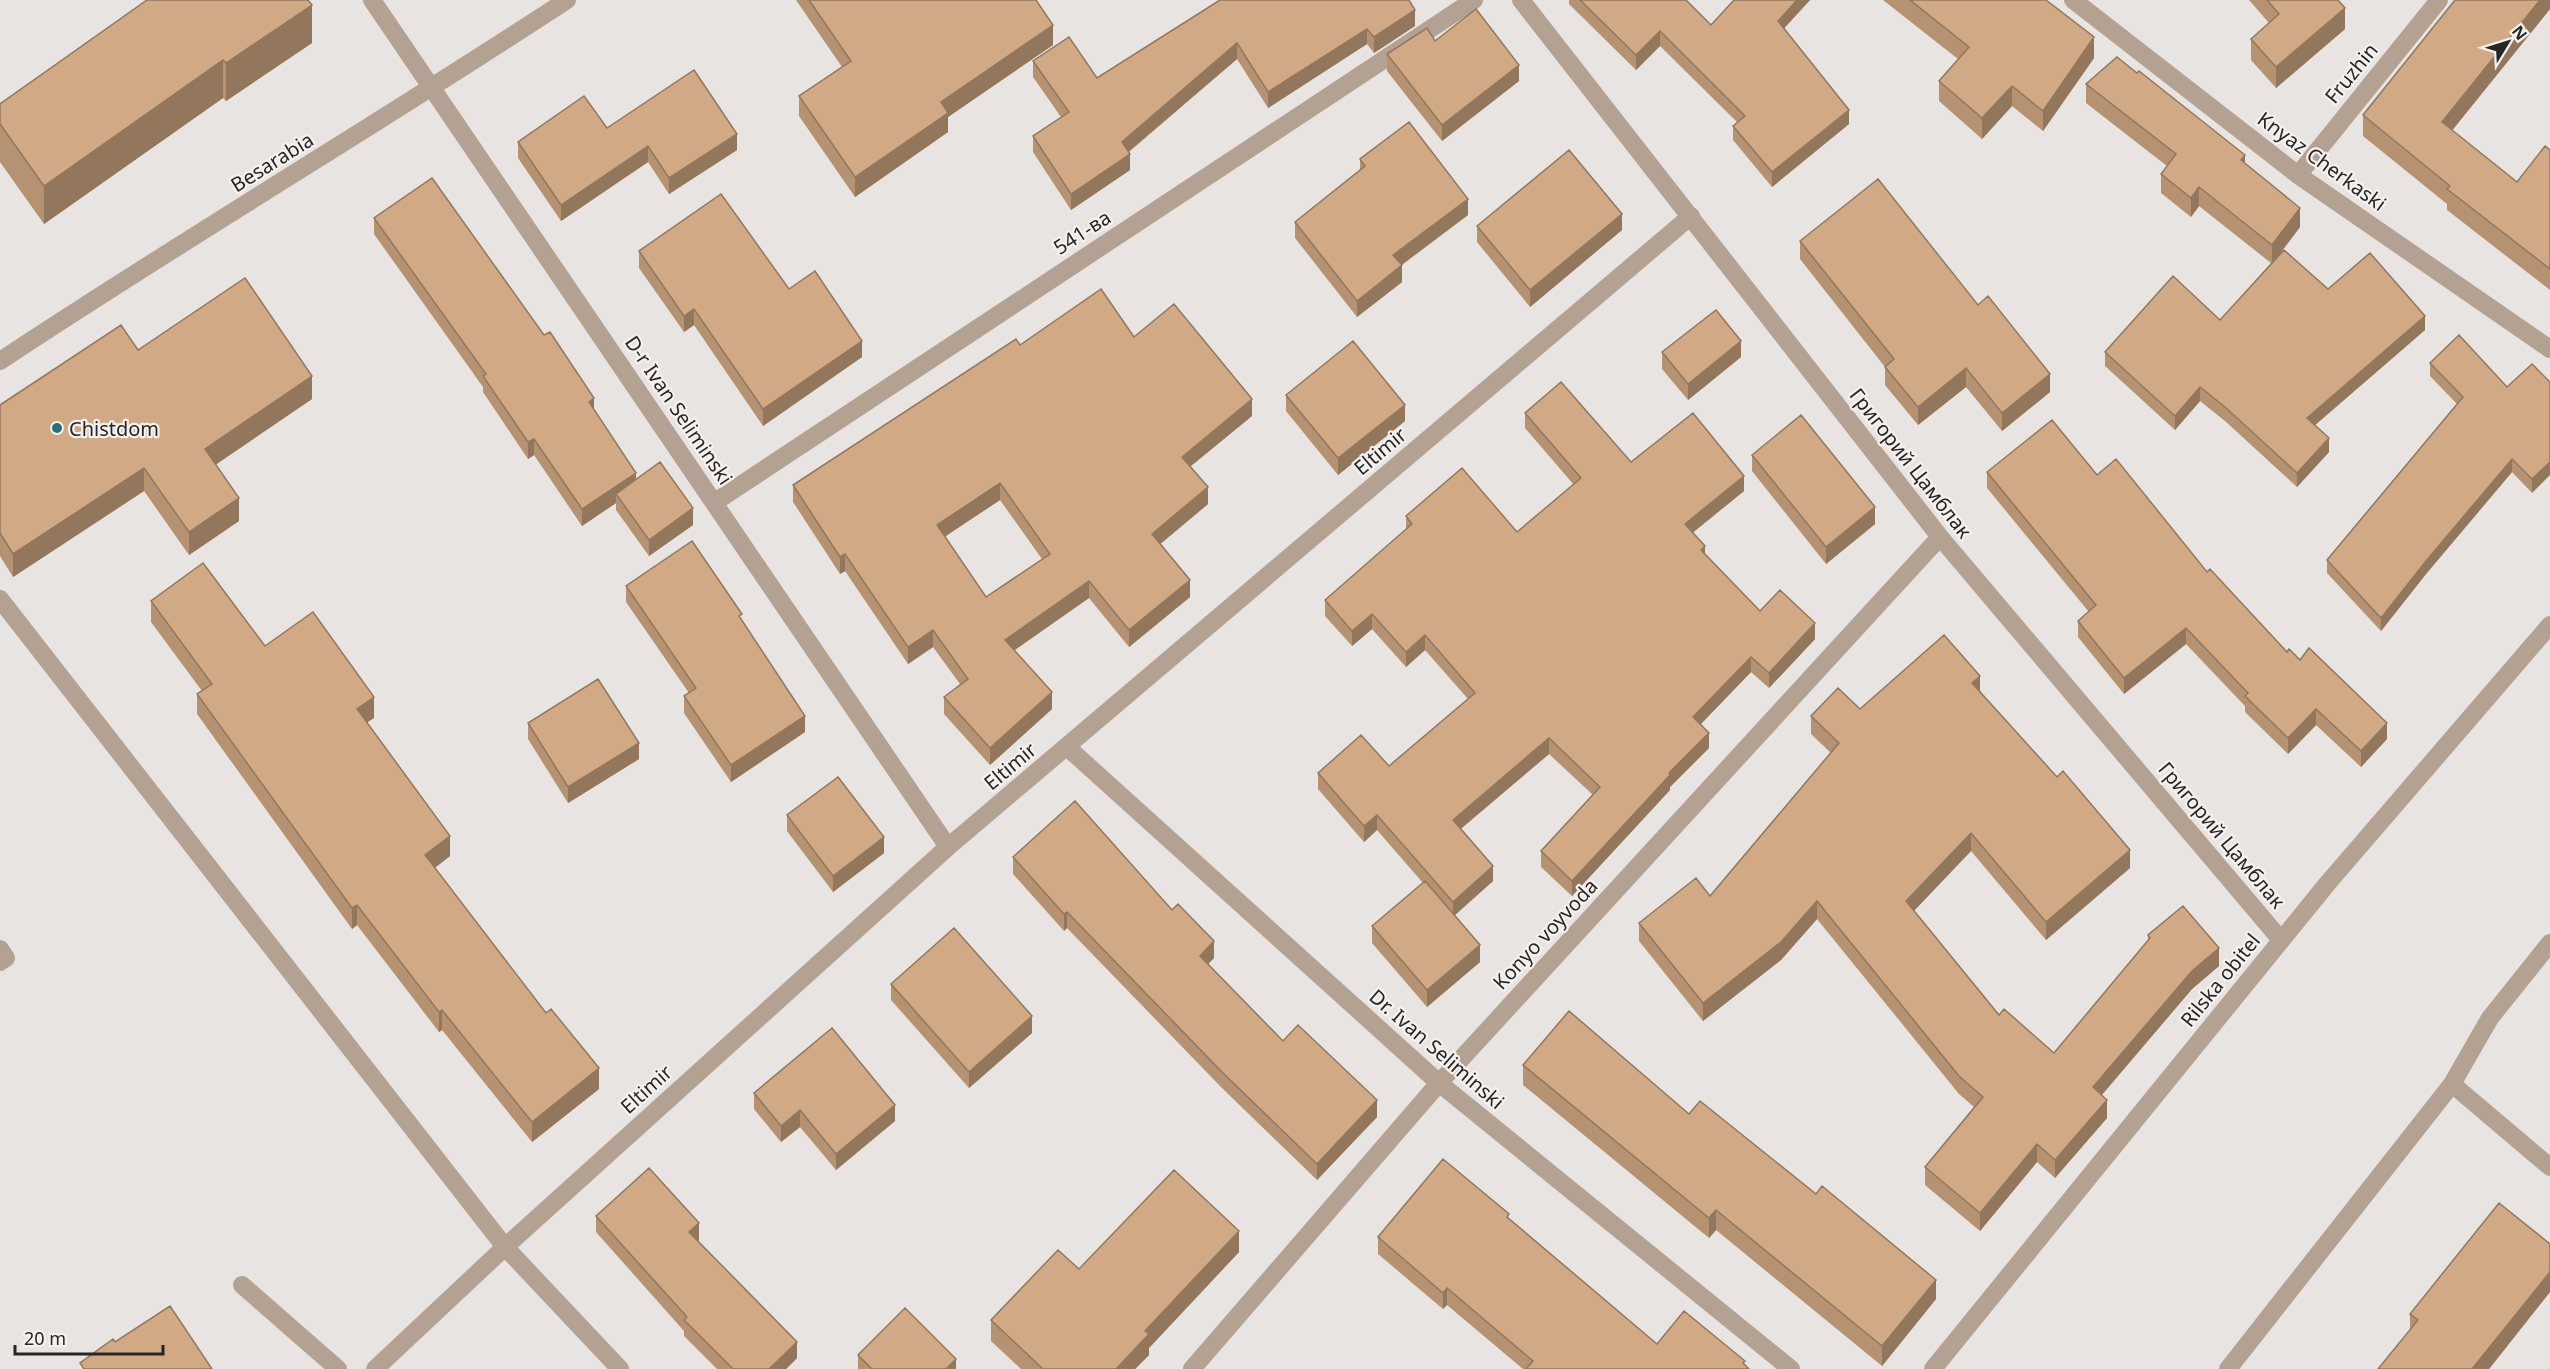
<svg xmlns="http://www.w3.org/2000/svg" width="2550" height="1369" font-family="'Noto Sans',sans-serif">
<rect width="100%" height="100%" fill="#e8e4e1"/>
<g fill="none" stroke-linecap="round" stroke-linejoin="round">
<!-- service -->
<path stroke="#b3a192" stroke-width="18" d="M 0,949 L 6,958 L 0,962"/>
<!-- minor -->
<path stroke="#b3a192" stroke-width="18" d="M 372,0 L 948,847
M 1521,0 L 1940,537 L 2281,940
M 2073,0 L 2298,175 L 2550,349
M 2298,175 L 2439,0
M 0,361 C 187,237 380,123 567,0
M 715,502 L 1474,0
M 0,599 L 505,1247 L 620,1369
M 1067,747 L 1439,1083 L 1791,1369
M 2452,1084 L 2550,1167
M 242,1285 L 338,1369
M 375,1369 L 505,1247 L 948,847 L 1691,216
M 1192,1369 L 1439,1083 L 1940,537
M 1933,1369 L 2327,884 L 2550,625
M 2228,1369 L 2452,1084 L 2490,1018 L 2550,943"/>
</g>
<!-- wall -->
<path fill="#b49272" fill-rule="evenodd" d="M 796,0 L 1036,0 L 1053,45 L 948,117 L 948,132 L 855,197 L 799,116 L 799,96 L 842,67 Z
M 1220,0 L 1415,26 L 1374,53 L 1367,44 L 1268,108 L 1237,59 L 1129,152 L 1130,170 L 1071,210 L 1033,152 L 1033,136 L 1061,117 L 1033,77 L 1033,61 L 1097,78 Z
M 1569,0 L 1686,0 L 1711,25 L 1810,0 L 1784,28 L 1849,124 L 1772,187 L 1733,140 L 1733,126 L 1737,122 L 1660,46 L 1636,70 L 1569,4 Z
M 1883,0 L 2046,0 L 2094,58 L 2043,131 L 2012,106 L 1982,139 L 1939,101 L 1939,81 L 1958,59 Z
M 2249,0 L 2338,0 L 2345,29 L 2276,88 L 2251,60 L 2251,39 L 2269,23 Z
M 2550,0 L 2550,9 L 2452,130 L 2517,182 L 2550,150 L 2550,290 L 2447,210 L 2447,204 L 2363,136 L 2363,115 Z
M 1435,41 L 1519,81 L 1442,141 L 1387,71 L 1387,54 Z
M 312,43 L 226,101 L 223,98 L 44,224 L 0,162 L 0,104 Z
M 2086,84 L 2245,164 L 2300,227 L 2282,251 L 2328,289 L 2425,330 L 2315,425 L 2329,452 L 2297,487 L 2225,421 L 2200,401 L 2175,430 L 2105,366 L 2105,352 L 2220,320 L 2271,263 L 2199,206 L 2191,217 L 2161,193 L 2161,174 L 2167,166 L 2086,103 Z
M 607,128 L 737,150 L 669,194 L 648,162 L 561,221 L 518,158 L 518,142 Z
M 1360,159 L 1468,215 L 1402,265 L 1402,282 L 1357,317 L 1295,238 L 1295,222 L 1360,170 Z
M 374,218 L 594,410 L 636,479 L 693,525 L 649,556 L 616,510 L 616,503 L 582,526 L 534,455 L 528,459 L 483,392 L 483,387 L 374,234 Z
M 1477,226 L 1622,230 L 1530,307 L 1477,242 Z
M 1800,241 L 2050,392 L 2002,431 L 1966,387 L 1918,425 L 1885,385 L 1885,367 L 1800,259 Z
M 639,251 L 789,289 L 862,357 L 763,426 L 694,325 L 684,332 L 639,268 Z
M 1134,337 L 1252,416 L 1190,467 L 1208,504 L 1160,544 L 1190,597 L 1129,647 L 1089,598 L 1014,650 L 1052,709 L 990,765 L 944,714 L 944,697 L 960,684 L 933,647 L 908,664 L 845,571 L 840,574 L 793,502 L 793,485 L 1020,345 ZM 1000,500 L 1042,559 L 986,597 L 945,536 Z
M 138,350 L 312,399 L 216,464 L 239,521 L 189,555 L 144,491 L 13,577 L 0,556 L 0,405 Z
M 1662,352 L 1741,357 L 1688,400 L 1662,369 Z
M 2430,363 L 2507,387 L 2532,364 L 2532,493 L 2512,472 L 2426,574 L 2381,631 L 2327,573 L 2327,560 L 2457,404 L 2430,376 Z
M 1286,395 L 1405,421 L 1338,475 L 1286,411 Z
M 1525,413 L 1631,462 L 1744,491 L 1693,532 L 1705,554 L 1760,611 L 1815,639 L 1769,688 L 1751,672 L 1701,724 L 1709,748 L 1670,787 L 1670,790 L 1572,896 L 1541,867 L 1541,851 L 1593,795 L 1549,754 L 1461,829 L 1493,881 L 1454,915 L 1480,962 L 1427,1007 L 1372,943 L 1372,926 L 1423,883 L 1377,830 L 1364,842 L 1318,789 L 1318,773 L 1389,766 L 1468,699 L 1425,650 L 1406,667 L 1372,629 L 1352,646 L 1325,616 L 1325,600 L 1406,530 L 1406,516 L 1517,532 L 1574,485 L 1525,428 Z
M 1752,455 L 1875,524 L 1826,564 L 1752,471 Z
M 1987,472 L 2097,475 L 2207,572 L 2287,652 L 2387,739 L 2361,767 L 2316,725 L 2288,754 L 2245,712 L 2245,706 L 2186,644 L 2124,694 L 2078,637 L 2078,621 L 2089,612 L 1987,488 Z
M 626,586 L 742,620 L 805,732 L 731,782 L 684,713 L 684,696 L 689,693 L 626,602 Z
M 151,601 L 265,646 L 374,718 L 367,722 L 450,856 L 435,868 L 599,1089 L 532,1142 L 442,1030 L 439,1032 L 357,925 L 352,929 L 197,714 L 197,694 L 202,691 L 151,622 Z
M 1980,691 L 2130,868 L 2046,940 L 1971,851 L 1914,911 L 1999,1015 L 2054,1053 L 2148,941 L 2148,935 L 2219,966 L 2192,989 L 2102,1095 L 2107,1118 L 2055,1178 L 2037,1162 L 1980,1231 L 1925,1185 L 1925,1167 L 1974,1107 L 1959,1094 L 1817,919 L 1781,960 L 1703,1021 L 1639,941 L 1639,923 L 1710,896 L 1831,753 L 1811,734 L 1811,716 Z
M 528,723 L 639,759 L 568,803 L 528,739 Z
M 787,815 L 884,853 L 833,892 L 787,831 Z
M 1013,857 L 1214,958 L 1208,964 L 1283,1041 L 1377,1117 L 1317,1180 L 1222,1088 L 1067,928 L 1064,931 L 1013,874 Z
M 891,984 L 1032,1033 L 969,1088 L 891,1000 Z
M 1523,1065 L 1689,1114 L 1936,1299 L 1882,1366 L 1716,1230 L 1709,1238 L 1523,1085 Z
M 754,1093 L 895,1121 L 836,1170 L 800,1127 L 781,1142 L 754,1109 Z
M 596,1216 L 699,1240 L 697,1241 L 797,1358 L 786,1369 L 717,1369 L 684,1336 L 684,1331 L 596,1232 Z
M 1509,1219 L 1657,1344 L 1745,1365 L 1749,1369 L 1523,1369 L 1447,1305 L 1443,1309 L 1378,1254 L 1378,1237 Z
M 1239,1252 L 1149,1348 L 1149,1355 L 1135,1369 L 1021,1369 L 991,1341 L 991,1320 L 1079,1269 Z
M 2550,1292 L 2489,1369 L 2378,1369 L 2410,1330 L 2410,1314 Z
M 858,1355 L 956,1369 L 858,1369 Z"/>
<!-- shaded-wall -->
<path fill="#92775d" d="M 1797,0 L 1810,0 L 1778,35 L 1778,21 Z
M 2540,0 L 2550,0 L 2550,9 L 2442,143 L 2442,122 Z
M 312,5 L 312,43 L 226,101 L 226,63 Z
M 2345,8 L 2345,29 L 2276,88 L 2276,67 Z
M 1415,10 L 1415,26 L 1374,53 L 1374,37 Z
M 1053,25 L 1053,45 L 948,117 L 948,132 L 855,197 L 855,177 L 941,102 Z
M 1367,29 L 1367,44 L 1268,108 L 1268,92 Z
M 1660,31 L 1660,46 L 1636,70 L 1636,55 Z
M 2094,37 L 2094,58 L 2043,131 L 2043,111 Z
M 1237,43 L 1237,59 L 1122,157 L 1122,142 Z
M 223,60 L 223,98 L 44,224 L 44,186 Z
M 1519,65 L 1519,81 L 1442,141 L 1442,125 Z
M 2012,86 L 2012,106 L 1982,139 L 1982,118 Z
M 1849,110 L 1849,124 L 1772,187 L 1772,172 Z
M 737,134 L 737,150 L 669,194 L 669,178 Z
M 648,146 L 648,162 L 561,221 L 561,205 Z
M 1130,154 L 1130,170 L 1071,210 L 1071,194 Z
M 2245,155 L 2245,174 L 2241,160 Z
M 2199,187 L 2199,206 L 2191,217 L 2191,198 Z
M 1468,199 L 1468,215 L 1393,271 L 1393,255 Z
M 2300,208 L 2300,227 L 2272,264 L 2272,245 Z
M 1622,214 L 1622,230 L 1530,307 L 1530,290 Z
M 1402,265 L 1402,282 L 1357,317 L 1357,301 Z
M 694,309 L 694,325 L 684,332 L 684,316 Z
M 2425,316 L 2425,330 L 2307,432 L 2307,418 Z
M 862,341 L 862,357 L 763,426 L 763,409 Z
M 1741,341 L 1741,357 L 1688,400 L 1688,384 Z
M 1966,368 L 1966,387 L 1918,425 L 1918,407 Z
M 2050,374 L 2050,392 L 2002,431 L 2002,413 Z
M 312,376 L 312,399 L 205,472 L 205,449 Z
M 2200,387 L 2200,401 L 2175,430 L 2175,416 Z
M 594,398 L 594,414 L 589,402 Z
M 1252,399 L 1252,416 L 1182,473 L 1182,457 Z
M 1405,405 L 1405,421 L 1338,475 L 1338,458 Z
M 2329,438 L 2329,452 L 2297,487 L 2297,473 Z
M 534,439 L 534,455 L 528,459 L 528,442 Z
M 2512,459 L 2512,472 L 2426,574 L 2381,631 L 2381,618 L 2426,561 Z
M 2550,462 L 2550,475 L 2532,493 L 2532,479 Z
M 144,468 L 144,491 L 13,577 L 13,554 Z
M 636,473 L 636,489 L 616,494 L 616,503 L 582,526 L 582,509 Z
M 1744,476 L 1744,491 L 1685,539 L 1685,524 Z
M 1000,483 L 1000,500 L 937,542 L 937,525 Z
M 1208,487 L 1208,504 L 1152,551 L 1152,534 Z
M 239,498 L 239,521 L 189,555 L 189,532 Z
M 1875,507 L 1875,524 L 1826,564 L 1826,547 Z
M 693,508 L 693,525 L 649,556 L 649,540 Z
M 1705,546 L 1705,562 L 1701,550 Z
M 845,554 L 845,571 L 840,574 L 840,557 Z
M 1190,580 L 1190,597 L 1129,647 L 1129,630 Z
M 1089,581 L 1089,598 L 1005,657 L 1005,640 Z
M 1372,614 L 1372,629 L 1352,646 L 1352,631 Z
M 1815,623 L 1815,639 L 1769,688 L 1769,673 Z
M 2186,628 L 2186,644 L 2124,694 L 2124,678 Z
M 933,630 L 933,647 L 908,664 L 908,647 Z
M 1425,635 L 1425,650 L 1406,667 L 1406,652 Z
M 1751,657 L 1751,672 L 1693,732 L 1693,717 Z
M 1980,676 L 1980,694 L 1972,683 Z
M 1052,692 L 1052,709 L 990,765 L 990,748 Z
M 374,697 L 374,718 L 357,729 L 357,709 Z
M 2316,709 L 2316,725 L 2288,754 L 2288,738 Z
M 805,716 L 805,732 L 731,782 L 731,765 Z
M 2387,723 L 2387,739 L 2361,767 L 2361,751 Z
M 1709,733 L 1709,748 L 1670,787 L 1670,790 L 1572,896 L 1572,881 L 1669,773 Z
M 1549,738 L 1549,754 L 1453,835 L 1453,820 Z
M 639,743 L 639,759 L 568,803 L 568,787 Z
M 1377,815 L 1377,830 L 1364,842 L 1364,826 Z
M 1971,833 L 1971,851 L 1906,919 L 1906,901 Z
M 450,836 L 450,856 L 425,875 L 425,855 Z
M 884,837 L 884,853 L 833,892 L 833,876 Z
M 2130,850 L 2130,868 L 2046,940 L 2046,922 Z
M 1493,866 L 1493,881 L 1453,917 L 1453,902 Z
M 1817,901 L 1817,919 L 1781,960 L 1703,1021 L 1703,1003 Z
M 357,905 L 357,925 L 352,929 L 352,908 Z
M 1067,912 L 1067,928 L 1064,931 L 1064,914 Z
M 1214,941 L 1214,958 L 1200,972 L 1200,956 Z
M 1480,945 L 1480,962 L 1427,1007 L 1427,990 Z
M 2219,948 L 2219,966 L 2192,989 L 2093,1105 L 2093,1087 L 2192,971 Z
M 442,1010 L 442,1030 L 439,1032 L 439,1012 Z
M 1032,1016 L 1032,1033 L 969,1088 L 969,1072 Z
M 599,1068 L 599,1089 L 532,1142 L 532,1122 Z
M 1377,1100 L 1377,1117 L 1317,1180 L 1317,1164 Z
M 2107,1100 L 2107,1118 L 2055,1178 L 2055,1160 Z
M 895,1105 L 895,1121 L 836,1170 L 836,1154 Z
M 800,1110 L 800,1127 L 781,1142 L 781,1126 Z
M 2037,1144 L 2037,1162 L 1980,1231 L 1980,1213 Z
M 1716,1210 L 1716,1230 L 1709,1238 L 1709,1218 Z
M 699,1223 L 699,1240 L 689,1248 L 689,1232 Z
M 1239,1231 L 1239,1252 L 1149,1348 L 1149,1355 L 1135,1369 L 1116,1369 L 1145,1331 Z
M 2550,1272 L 2550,1292 L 2489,1369 L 2472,1369 Z
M 1936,1280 L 1936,1299 L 1882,1366 L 1882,1346 Z
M 1447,1288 L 1447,1305 L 1443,1309 L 1443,1293 Z
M 797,1342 L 797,1358 L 786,1369 L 769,1369 Z
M 956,1359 L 956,1369 L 946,1369 Z"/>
<!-- building -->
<path fill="#d1aa85" stroke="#92775d" stroke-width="1.5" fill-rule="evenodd" d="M 147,0 L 308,0 L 312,5 L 226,63 L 223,60 L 44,186 L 0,124 L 0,104 Z
M 809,0 L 1036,0 L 1053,25 L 941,102 L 948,113 L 855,177 L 799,96 L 851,61 Z
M 1220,0 L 1409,0 L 1415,10 L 1374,37 L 1367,29 L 1268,92 L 1237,43 L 1122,142 L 1130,154 L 1071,194 L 1033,136 L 1069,112 L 1033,61 L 1069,37 L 1097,78 Z
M 1580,0 L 1686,0 L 1711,25 L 1734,0 L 1797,0 L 1778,21 L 1849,110 L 1772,172 L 1733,126 L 1745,116 L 1660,31 L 1636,55 Z
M 1910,0 L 2046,0 L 2094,37 L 2043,111 L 2012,86 L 1982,118 L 1939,81 L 1969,47 Z
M 2267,0 L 2338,0 L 2345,8 L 2276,67 L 2251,39 L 2279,14 Z
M 2455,0 L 2540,0 L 2442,122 L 2517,182 L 2545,146 L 2550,150 L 2550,269 L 2447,189 L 2450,186 L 2363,115 Z
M 1476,9 L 1519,65 L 1442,125 L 1387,54 L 1427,28 L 1435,41 Z
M 2117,57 L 2137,73 L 2139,71 L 2245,155 L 2241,160 L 2300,208 L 2272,245 L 2199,187 L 2191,198 L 2161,174 L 2176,154 L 2086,84 Z
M 694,70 L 737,134 L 669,178 L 648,146 L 561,205 L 518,142 L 584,96 L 607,128 Z
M 1409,122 L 1468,199 L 1393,255 L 1402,265 L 1357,301 L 1295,222 L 1365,166 L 1360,159 Z
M 1569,150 L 1622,214 L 1530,290 L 1477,226 Z
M 432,178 L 544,335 L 550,332 L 594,398 L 589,402 L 636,473 L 582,509 L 534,439 L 528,442 L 483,376 L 486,374 L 374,218 Z
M 1878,179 L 1978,305 L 1988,296 L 2050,374 L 2002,413 L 1966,368 L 1918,407 L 1885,367 L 1894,359 L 1800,241 Z
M 721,194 L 789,289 L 815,271 L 862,341 L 763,409 L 694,309 L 684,316 L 639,251 Z
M 2284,250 L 2328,289 L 2370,253 L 2425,316 L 2307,418 L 2329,438 L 2297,473 L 2225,407 L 2200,387 L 2175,416 L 2105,352 L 2173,276 L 2220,320 Z
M 245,278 L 312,376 L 205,449 L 239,498 L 189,532 L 144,468 L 13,554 L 0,533 L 0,405 L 121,325 L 138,350 Z
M 1101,289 L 1134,337 L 1174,304 L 1252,399 L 1182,457 L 1208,487 L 1152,534 L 1190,580 L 1129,630 L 1089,581 L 1005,640 L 1052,692 L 990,748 L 944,697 L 968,679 L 933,630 L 908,647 L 845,554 L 840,557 L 793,485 L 1016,339 L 1020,345 ZM 1000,483 L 1050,554 L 986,597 L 937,525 Z
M 1716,310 L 1741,341 L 1688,384 L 1662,352 Z
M 2459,335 L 2507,387 L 2532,364 L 2550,382 L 2550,462 L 2532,479 L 2512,459 L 2426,561 L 2381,618 L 2327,560 L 2463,397 L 2430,363 Z
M 1353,341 L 1405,405 L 1338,458 L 1286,395 Z
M 1561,382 L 1631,462 L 1693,413 L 1744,476 L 1685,524 L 1705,546 L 1701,550 L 1760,611 L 1780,590 L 1815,623 L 1769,673 L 1751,657 L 1693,717 L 1709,733 L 1669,773 L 1670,775 L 1572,881 L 1541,851 L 1600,787 L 1549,738 L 1453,820 L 1493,866 L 1453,902 L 1377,815 L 1364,826 L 1318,773 L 1361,735 L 1389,766 L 1475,693 L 1425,635 L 1406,652 L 1372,614 L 1352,631 L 1325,600 L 1412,524 L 1406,516 L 1462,468 L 1517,532 L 1581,478 L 1525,413 Z
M 1801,415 L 1875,507 L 1826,547 L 1752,455 Z
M 2052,420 L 2097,475 L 2116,459 L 2207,572 L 2210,569 L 2287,652 L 2289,649 L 2300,660 L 2309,648 L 2387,723 L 2361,751 L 2316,709 L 2288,738 L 2245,696 L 2248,693 L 2186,628 L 2124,678 L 2078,621 L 2096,605 L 1987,472 Z
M 660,462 L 693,508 L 649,540 L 616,494 Z
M 692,541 L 742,614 L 739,616 L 805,716 L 731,765 L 684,696 L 696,688 L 626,586 Z
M 203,563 L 265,646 L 313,612 L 374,697 L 357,709 L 450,836 L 425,855 L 546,1013 L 551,1009 L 599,1068 L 532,1122 L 442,1010 L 439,1012 L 357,905 L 352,908 L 197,694 L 212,684 L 151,601 Z
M 1944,635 L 1980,676 L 1972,683 L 2057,777 L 2063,771 L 2130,850 L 2046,922 L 1971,833 L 1906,901 L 1999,1015 L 2004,1009 L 2054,1053 L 2150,938 L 2148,935 L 2183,906 L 2219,948 L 2192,971 L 2093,1087 L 2107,1100 L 2055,1160 L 2037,1144 L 1980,1213 L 1925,1167 L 1983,1097 L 1959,1076 L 1817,901 L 1781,942 L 1703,1003 L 1639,923 L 1696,878 L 1710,896 L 1839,743 L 1811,716 L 1838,688 L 1860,709 Z
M 598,679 L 639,743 L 568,787 L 528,723 Z
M 838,777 L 884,837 L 833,876 L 787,815 Z
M 1075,801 L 1172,910 L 1178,904 L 1214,941 L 1200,956 L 1283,1041 L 1298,1025 L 1377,1100 L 1317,1164 L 1222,1072 L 1067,912 L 1064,914 L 1013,857 Z
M 1425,881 L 1480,945 L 1427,990 L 1372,926 Z
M 954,928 L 1032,1016 L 969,1072 L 891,984 Z
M 1569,1011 L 1689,1114 L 1700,1101 L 1816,1194 L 1822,1186 L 1936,1280 L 1882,1346 L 1716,1210 L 1709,1218 L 1523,1065 Z
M 832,1028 L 895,1105 L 836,1154 L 800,1110 L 781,1126 L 754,1093 Z
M 1443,1159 L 1509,1214 L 1507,1217 L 1657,1344 L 1684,1311 L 1745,1361 L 1743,1363 L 1749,1369 L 1526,1369 L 1533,1361 L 1447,1288 L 1443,1293 L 1378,1237 Z
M 649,1168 L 699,1223 L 689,1232 L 797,1342 L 769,1369 L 733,1369 L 684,1320 L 687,1317 L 596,1216 Z
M 1174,1170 L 1239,1231 L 1145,1331 L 1149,1334 L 1116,1369 L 1043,1369 L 991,1320 L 1058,1250 L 1079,1269 Z
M 2499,1203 L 2550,1244 L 2550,1272 L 2472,1369 L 2378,1369 L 2418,1320 L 2410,1314 Z
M 170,1306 L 212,1369 L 84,1369 L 80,1363 L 113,1339 L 115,1342 Z
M 905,1308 L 956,1359 L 946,1369 L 872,1369 L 858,1355 Z"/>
<!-- markers -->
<circle fill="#286e7c" stroke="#f5f1ee" stroke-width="2" cx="57" cy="428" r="6"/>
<g text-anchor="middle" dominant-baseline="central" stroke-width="4.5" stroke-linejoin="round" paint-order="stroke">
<!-- street labels -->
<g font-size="20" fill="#272624" stroke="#f5f1ee">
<text transform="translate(2351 73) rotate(-51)">Fruzhin</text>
<text transform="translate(2322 161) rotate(36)">Knyaz Cherkaski</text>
<text transform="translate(272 162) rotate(-32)">Besarabia</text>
<text transform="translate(1082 232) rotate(-33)">541-ва</text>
<text transform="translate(679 410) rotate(56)">D-r Ivan Seliminski</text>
<text transform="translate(1380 451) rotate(-40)">Eltimir</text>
<text transform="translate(1911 463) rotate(52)">Григорий Цамблак</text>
<text transform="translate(1010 766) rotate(-40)">Eltimir</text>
<text transform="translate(2222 835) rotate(50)">Григорий Цамблак</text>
<text transform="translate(1545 934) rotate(-47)">Konyo voyvoda</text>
<text transform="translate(2220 980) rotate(-51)">Rilska obitel</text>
<text transform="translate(1437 1049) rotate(41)">Dr. Ivan Seliminski</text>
<text transform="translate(646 1089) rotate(-42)">Eltimir</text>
</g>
<!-- poi labels -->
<g font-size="20" fill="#272624" stroke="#f5f1ee" text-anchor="start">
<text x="69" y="428">Chistdom</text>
</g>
</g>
<!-- north arrow -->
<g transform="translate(2508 42) rotate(52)" stroke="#f5f1ee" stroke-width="4.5" paint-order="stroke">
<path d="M0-4.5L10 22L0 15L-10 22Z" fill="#272624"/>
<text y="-9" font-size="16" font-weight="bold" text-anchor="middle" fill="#272624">N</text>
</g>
<!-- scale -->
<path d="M15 1345v9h148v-9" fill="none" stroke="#272624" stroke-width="3"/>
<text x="24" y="1345" font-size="18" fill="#272624" stroke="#f5f1ee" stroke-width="4.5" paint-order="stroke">20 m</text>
</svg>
